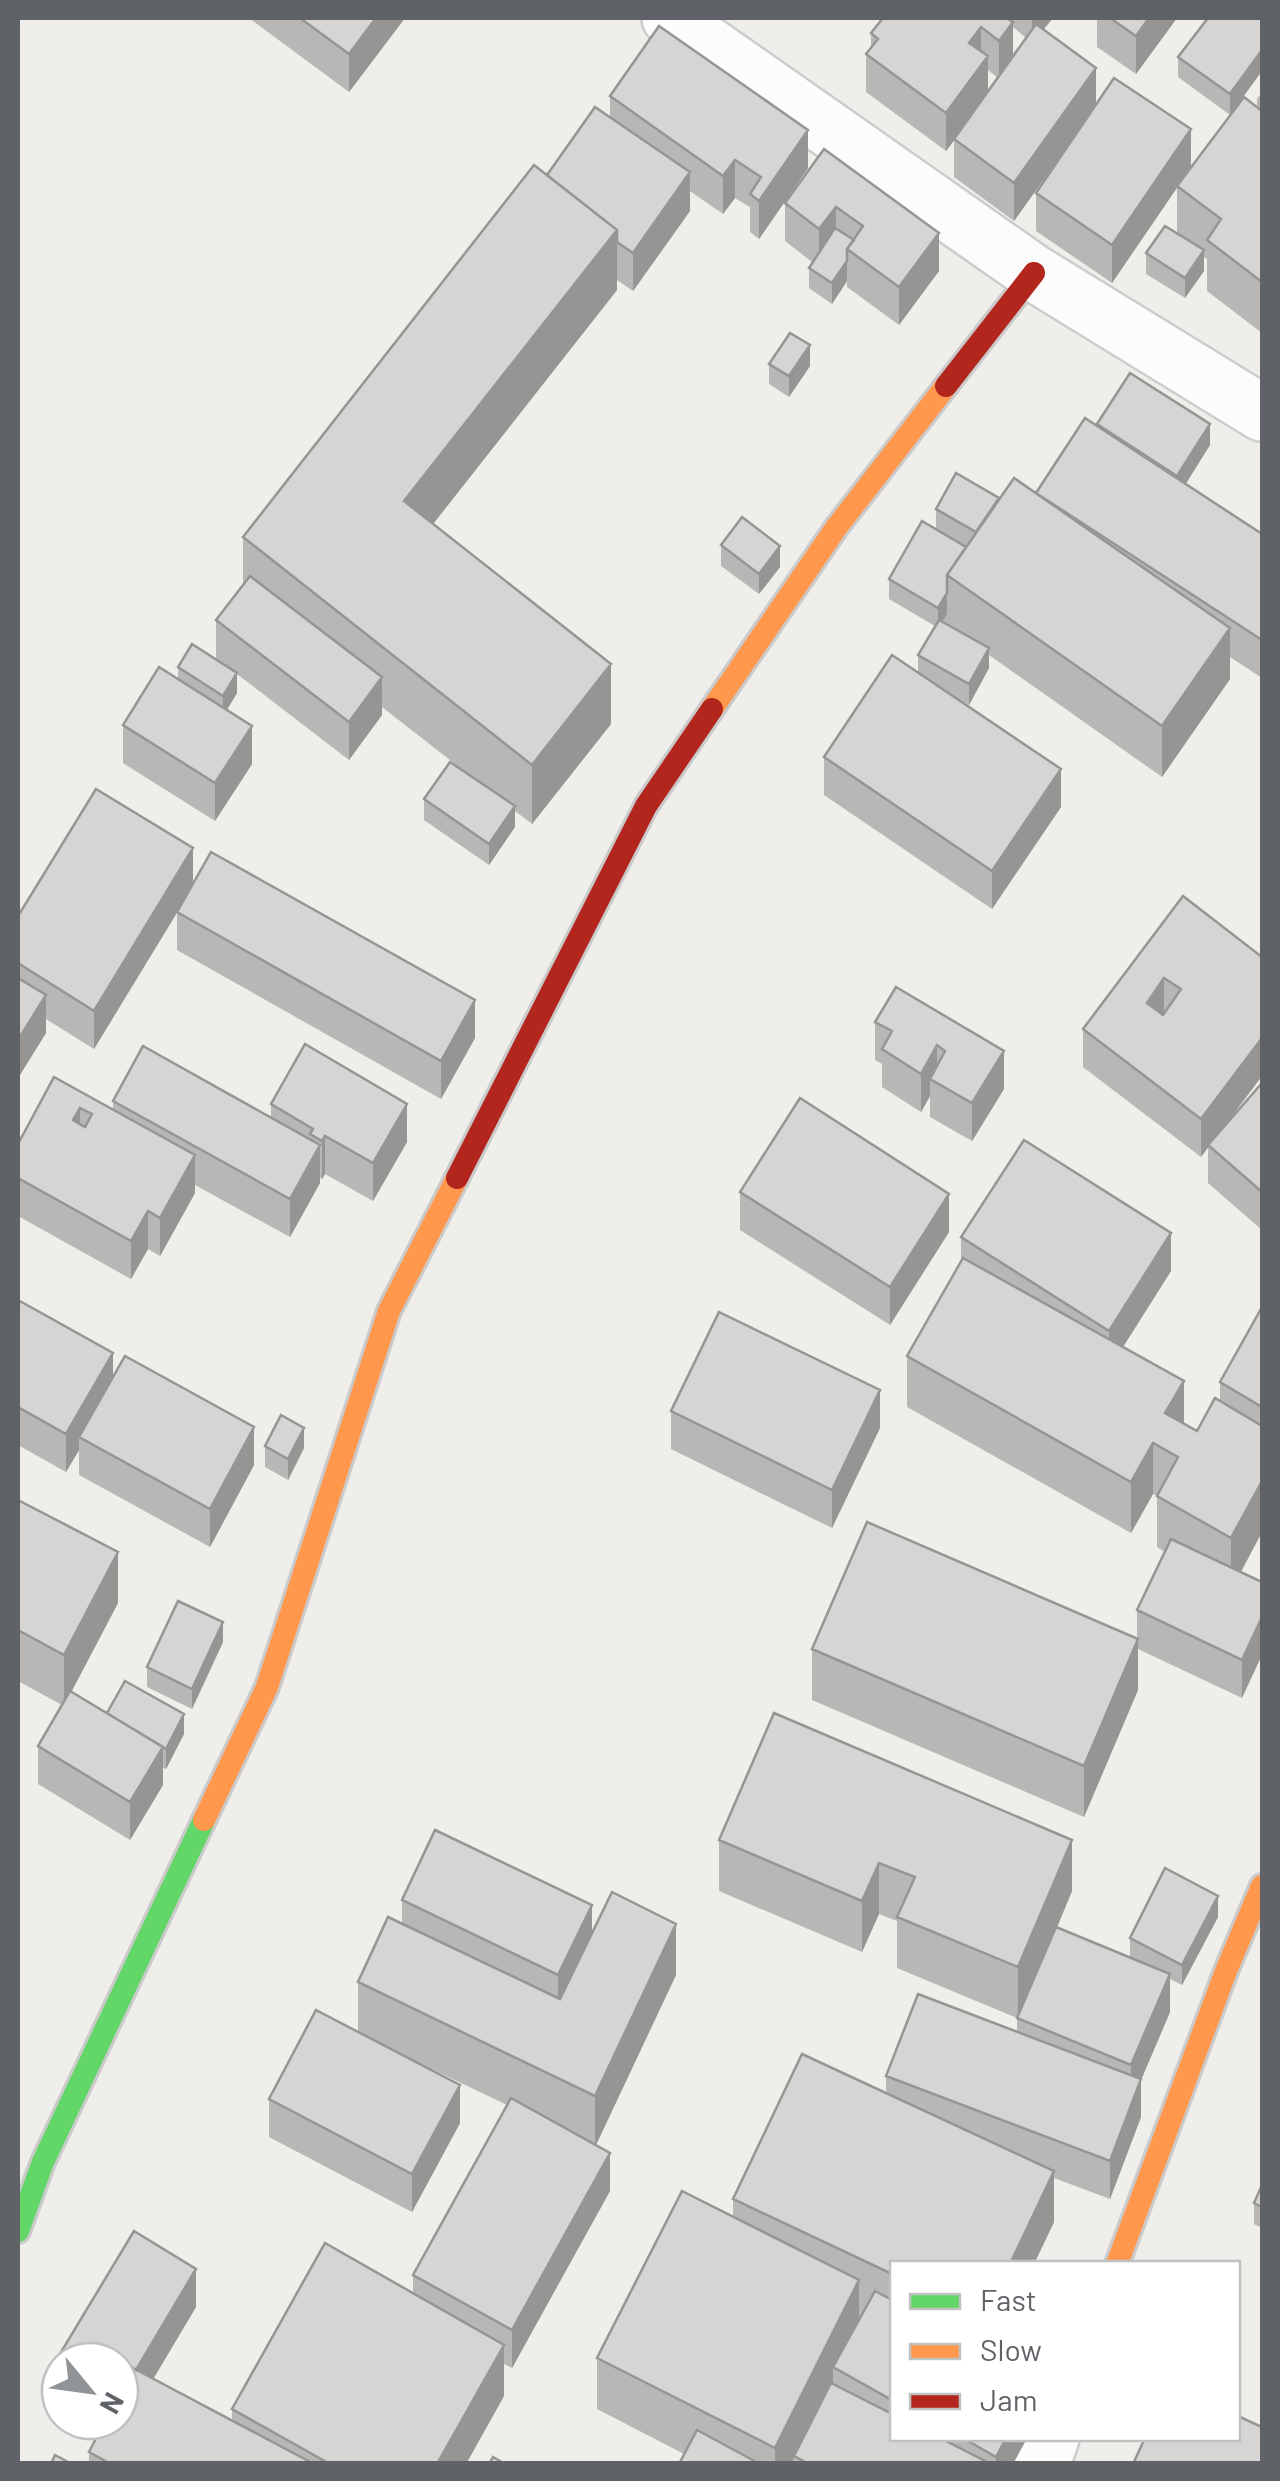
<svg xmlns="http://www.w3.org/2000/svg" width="1280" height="2481" font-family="Barlow,sans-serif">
<rect width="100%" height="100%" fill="#efeeea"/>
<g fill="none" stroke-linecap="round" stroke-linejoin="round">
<!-- street casing -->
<g stroke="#cbcccc" stroke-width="60">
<path id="street" d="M 670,18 L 1034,273 L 1262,413
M 1042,2464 L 1051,2438"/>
</g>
<!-- fast casing -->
<g stroke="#cacacb" stroke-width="28">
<path id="fast" d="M 18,2231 L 43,2162 L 204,1820"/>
</g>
<!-- slow casing -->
<g stroke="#cacacb" stroke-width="28">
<path id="slow" d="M 712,709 L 836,528 L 946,386
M 204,1820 L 267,1687 L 389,1311 L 457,1178
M 1117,2264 L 1226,1971 L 1262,1886"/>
</g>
<!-- jam casing -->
<g stroke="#cacacb" stroke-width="28">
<path id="jam" d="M 946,386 L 1034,273
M 457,1178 L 646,806 L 712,709"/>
</g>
<!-- street -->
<use href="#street" stroke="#fdfcfc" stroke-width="55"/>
<!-- fast -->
<use href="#fast" stroke="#63d668" stroke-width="22"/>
<!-- slow -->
<use href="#slow" stroke="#ff974d" stroke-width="22"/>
<!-- jam -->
<use href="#jam" stroke="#b3261e" stroke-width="22"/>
</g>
<!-- wall -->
<path fill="#b8b7b5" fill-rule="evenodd" d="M 249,18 L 405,18 L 349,92 Z
M 883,18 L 1053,18 L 1043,30 L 1096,104 L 1191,167 L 1257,107 L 1257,99 L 1262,92 L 1262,333 L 1207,291 L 1207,259 L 1204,257 L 1204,271 L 1185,298 L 1146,274 L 1146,253 L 1177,233 L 1177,188 L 1112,283 L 1036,231 L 1036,193 L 1072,139 L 1014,221 L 954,177 L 954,141 L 946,151 L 866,92 L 866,54 L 871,49 L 871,33 ZM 1013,27 L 1026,38 L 1013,57 ZM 988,70 L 998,78 L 988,91 Z
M 1097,18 L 1177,18 L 1136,74 L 1097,47 Z
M 1262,18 L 1230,115 L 1178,77 L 1178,57 Z
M 610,96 L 808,168 L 759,239 L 750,232 L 750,207 L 735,198 L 723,214 L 690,191 L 690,211 L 633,291 L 617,280 L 617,290 L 433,524 L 611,724 L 532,824 L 515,811 L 515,827 L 489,865 L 424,820 L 424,799 L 464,771 L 382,707 L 382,715 L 349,760 L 237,674 L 237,693 L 227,710 L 252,764 L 215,821 L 123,763 L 123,725 L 178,679 L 178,667 L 226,666 L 216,658 L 216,620 L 243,586 L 243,537 L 547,175 L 610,117 Z
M 824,149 L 939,271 L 899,325 L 847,287 L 847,281 L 832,304 L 809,288 L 809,268 L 812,262 L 785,241 L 785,203 Z
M 769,364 L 810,366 L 789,397 L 769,384 Z
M 1097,425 L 1210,445 L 1186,484 L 1262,534 L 1262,678 L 1230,657 L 1230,679 L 1162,777 L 989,655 L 989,668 L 969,705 L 948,693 L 1061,807 L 992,909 L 824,795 L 824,757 L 918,672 L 918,655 L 935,626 L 889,599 L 889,579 L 936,529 L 936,509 L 1036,493 Z
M 721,545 L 780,567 L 759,594 L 721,566 Z
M 193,884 L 475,1038 L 441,1099 L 177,950 L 177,913 L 94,1049 L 46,1019 L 46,1033 L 18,1078 L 18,916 Z
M 1183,896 L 1262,1076 L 1222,1129 L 1262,1083 L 1262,1230 L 1208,1183 L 1208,1147 L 1201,1157 L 1083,1067 L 1083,1029 Z
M 896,987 L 1004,1089 L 972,1141 L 930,1117 L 930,1096 L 921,1112 L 882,1087 L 882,1064 L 875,1060 L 875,1022 Z
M 54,1077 L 113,1110 L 113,1101 L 271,1117 L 271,1104 L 407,1142 L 373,1201 L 325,1174 L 322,1179 L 320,1178 L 320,1183 L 290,1237 L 195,1185 L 195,1193 L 160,1256 L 148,1249 L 131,1279 L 18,1216 L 18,1144 Z
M 740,1192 L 949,1232 L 890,1325 L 740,1230 Z
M 961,1237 L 1171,1271 L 1123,1347 L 1184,1423 L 1197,1431 L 1220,1401 L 1220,1382 L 1262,1307 L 1262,1532 L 1241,1572 L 1262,1582 L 1242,1698 L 1138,1649 L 1138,1690 L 1084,1817 L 812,1700 L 812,1649 L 1137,1638 L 1137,1610 L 1165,1552 L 1157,1547 L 1157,1496 L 1153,1494 L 1131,1533 L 907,1407 L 907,1356 L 961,1261 Z
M 18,1300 L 113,1377 L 254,1465 L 210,1547 L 79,1475 L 79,1450 L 66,1472 L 18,1445 Z
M 671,1411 L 880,1428 L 832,1528 L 671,1449 Z
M 265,1446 L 304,1448 L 288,1480 L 265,1467 Z
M 18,1500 L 118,1603 L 71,1692 L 107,1713 L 184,1734 L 166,1769 L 163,1768 L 163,1785 L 130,1840 L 38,1784 L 38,1746 L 62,1705 L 18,1681 Z
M 223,1642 L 192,1709 L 147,1687 L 147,1667 Z
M 719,1840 L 1072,1891 L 1057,1928 L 1130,1958 L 1130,1938 L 1218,1917 L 1182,1985 L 1170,1979 L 1170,2012 L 1141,2080 L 1141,2117 L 1110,2199 L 1054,2178 L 1054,2222 L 1034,2264 L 892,2264 L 892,2438 L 1027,2438 L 1013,2464 L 794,2464 L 794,2461 L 792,2464 L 679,2464 L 684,2454 L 597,2409 L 597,2358 L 733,2217 L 733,2199 L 886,2093 L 886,2076 L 1017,2032 L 1017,2018 L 897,1968 L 897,1921 L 879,1914 L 862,1952 L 719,1891 Z
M 402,1900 L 592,1934 L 676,1975 L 596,2145 L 610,2191 L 512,2368 L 504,2364 L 504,2396 L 466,2464 L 89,2464 L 89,2452 L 104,2423 L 101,2421 L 120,2421 L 120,2361 L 60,2361 L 60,2396 L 58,2395 L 58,2357 L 196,2307 L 153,2379 L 232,2420 L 232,2409 L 413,2293 L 413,2275 L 507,2105 L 390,2049 L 460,2123 L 412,2212 L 269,2137 L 269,2099 L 358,2032 L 358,1982 L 402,1924 Z
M 1262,2185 L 1262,2228 L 1254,2224 L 1254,2203 Z"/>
<!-- shaded-wall -->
<path fill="#969594" d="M 376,18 L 405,18 L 349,92 L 349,54 Z
M 1032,18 L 1053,18 L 1032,43 Z
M 1149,18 L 1177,18 L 1136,74 L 1136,36 Z
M 1013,22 L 1013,60 L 999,79 L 999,41 Z
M 981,27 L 981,65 L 969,43 Z
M 1262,50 L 1262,71 L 1230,115 L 1230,94 Z
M 988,56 L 988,94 L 946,151 L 946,113 Z
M 1096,68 L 1096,106 L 1014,221 L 1014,183 Z
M 1191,129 L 1191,167 L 1112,283 L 1112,245 Z
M 808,130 L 808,168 L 759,239 L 759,201 Z
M 735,160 L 735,198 L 723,214 L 723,176 Z
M 690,172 L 690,211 L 633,291 L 633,253 Z
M 836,207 L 836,245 L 819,267 L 819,229 Z
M 617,230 L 617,290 L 404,561 L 404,501 Z
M 939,233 L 939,271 L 899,325 L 899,287 Z
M 1204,250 L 1204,271 L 1185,298 L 1185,278 Z
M 847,261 L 847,281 L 832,304 L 832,283 Z
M 810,345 L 810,366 L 789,397 L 789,376 Z
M 1210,424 L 1210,445 L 1177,497 L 1177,476 Z
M 780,546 L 780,567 L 759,594 L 759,574 Z
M 947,593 L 947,614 L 938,628 L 938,608 Z
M 1230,628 L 1230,679 L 1162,777 L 1162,726 Z
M 989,648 L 989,668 L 969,705 L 969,684 Z
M 611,664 L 611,724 L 532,824 L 532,765 Z
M 237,673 L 237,693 L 223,716 L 223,696 Z
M 382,677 L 382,715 L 349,760 L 349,722 Z
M 252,726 L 252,764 L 215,821 L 215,783 Z
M 1061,769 L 1061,807 L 992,909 L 992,871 Z
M 515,806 L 515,827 L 489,865 L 489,844 Z
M 193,848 L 193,886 L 94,1049 L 94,1011 Z
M 1164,978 L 1164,1016 L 1147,1003 Z
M 46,995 L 46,1033 L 18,1078 L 18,1040 Z
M 475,1000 L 475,1038 L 441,1099 L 441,1061 Z
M 1262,1038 L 1262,1076 L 1201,1157 L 1201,1119 Z
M 937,1045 L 937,1083 L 930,1079 L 930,1096 L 921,1112 L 921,1074 Z
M 1004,1051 L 1004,1089 L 972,1141 L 972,1103 Z
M 407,1104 L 407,1142 L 373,1201 L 373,1163 Z
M 80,1108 L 80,1146 L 73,1120 Z
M 325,1136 L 325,1174 L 322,1179 L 322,1141 Z
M 320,1145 L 320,1183 L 290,1237 L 290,1199 Z
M 195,1155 L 195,1193 L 160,1256 L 160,1218 Z
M 949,1194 L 949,1232 L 890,1325 L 890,1287 Z
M 148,1211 L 148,1249 L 131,1279 L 131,1241 Z
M 1171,1233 L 1171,1271 L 1109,1369 L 1109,1331 Z
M 113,1353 L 113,1391 L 79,1437 L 79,1450 L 66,1472 L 66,1434 Z
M 1184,1381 L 1184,1432 L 1165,1413 Z
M 880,1390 L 880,1428 L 832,1528 L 832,1490 Z
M 254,1427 L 254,1465 L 210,1547 L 210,1509 Z
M 304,1428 L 304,1448 L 288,1480 L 288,1459 Z
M 1153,1443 L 1153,1494 L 1131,1533 L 1131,1482 Z
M 1262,1481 L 1262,1532 L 1231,1590 L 1231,1538 Z
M 118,1552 L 118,1603 L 64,1706 L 64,1655 Z
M 1262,1617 L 1262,1655 L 1242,1698 L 1242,1660 Z
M 223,1622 L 223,1642 L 192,1709 L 192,1689 Z
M 1138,1639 L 1138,1690 L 1084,1817 L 1084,1766 Z
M 184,1714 L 184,1734 L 166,1769 L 166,1749 Z
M 163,1747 L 163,1785 L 130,1840 L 130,1802 Z
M 1072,1840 L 1072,1891 L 1018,2018 L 1018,1967 Z
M 879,1863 L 879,1914 L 862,1952 L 862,1901 Z
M 1218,1896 L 1218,1917 L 1182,1985 L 1182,1965 Z
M 592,1905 L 592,1943 L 558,2013 L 558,1975 Z
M 676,1924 L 676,1975 L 595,2147 L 595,2096 Z
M 1170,1974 L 1170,2012 L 1141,2080 L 1141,2117 L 1110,2199 L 1110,2161 L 1131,2103 L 1131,2065 Z
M 460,2085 L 460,2123 L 412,2212 L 412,2174 Z
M 610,2153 L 610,2191 L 512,2368 L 512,2330 Z
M 1054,2171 L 1054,2222 L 1034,2264 L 1010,2264 Z
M 196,2269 L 196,2307 L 121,2433 L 121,2395 Z
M 859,2280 L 859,2331 L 833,2367 L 833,2383 L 796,2457 L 794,2456 L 792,2464 L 775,2464 L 775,2448 Z
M 504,2345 L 504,2396 L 466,2464 L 437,2464 Z
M 1006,2438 L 1027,2438 L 1013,2464 L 996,2464 L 996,2457 Z"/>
<!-- building -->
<path fill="#d6d5d3" stroke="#969594" stroke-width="2.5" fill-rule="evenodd" d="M 300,18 L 376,18 L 349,54 Z
M 883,18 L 1007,18 L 1013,22 L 999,41 L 981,27 L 969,43 L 988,56 L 946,113 L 866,54 L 878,39 L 871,33 Z
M 1110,18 L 1149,18 L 1136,36 Z
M 1208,18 L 1262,18 L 1262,50 L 1230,94 L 1178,57 Z
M 1036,24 L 1096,68 L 1014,183 L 954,139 Z
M 659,26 L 808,130 L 759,201 L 750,194 L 761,177 L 735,160 L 723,176 L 610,96 Z
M 1114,78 L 1191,129 L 1112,245 L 1036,193 Z
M 1244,97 L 1262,111 L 1262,282 L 1207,240 L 1221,219 L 1177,186 Z
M 595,107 L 690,172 L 633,253 L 617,242 L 617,230 L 547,175 Z
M 824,149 L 939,233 L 899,287 L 847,249 L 863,226 L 836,207 L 819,229 L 785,203 Z
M 534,165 L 617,230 L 404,501 L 611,664 L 532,765 L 243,537 Z
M 1165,226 L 1204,250 L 1185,278 L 1146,253 Z
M 835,228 L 854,240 L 847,249 L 847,261 L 832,283 L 809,268 Z
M 790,333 L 810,345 L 789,376 L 769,364 Z
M 1130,373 L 1210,424 L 1177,476 L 1097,424 Z
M 1085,418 L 1262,534 L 1262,640 L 1036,493 Z
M 956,473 L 999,498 L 976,532 L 936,509 Z
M 1014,478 L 1230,628 L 1162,726 L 947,575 Z
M 742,517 L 780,546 L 759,574 L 721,545 Z
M 922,521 L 966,547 L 947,575 L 947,593 L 938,608 L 889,579 Z
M 250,576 L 382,677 L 349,722 L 216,620 Z
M 939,620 L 989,648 L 969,684 L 918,655 Z
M 192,644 L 237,673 L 223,696 L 178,667 Z
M 892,655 L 1061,769 L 992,871 L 824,757 Z
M 159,667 L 252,726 L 215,783 L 123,725 Z
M 450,762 L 515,806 L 489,844 L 424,799 Z
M 96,789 L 193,848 L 94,1011 L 18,963 L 18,916 Z
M 211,852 L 475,1000 L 441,1061 L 177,912 Z
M 1183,896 L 1262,957 L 1262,1038 L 1201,1119 L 1083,1029 ZM 1164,978 L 1181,989 L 1163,1015 L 1147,1003 Z
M 18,978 L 46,995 L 18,1040 Z
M 896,987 L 1004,1051 L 972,1103 L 930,1079 L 945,1051 L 937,1045 L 921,1074 L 882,1049 L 892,1031 L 875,1022 Z
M 305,1044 L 407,1104 L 373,1163 L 325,1136 L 322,1141 L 310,1134 L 313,1129 L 271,1104 Z
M 143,1046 L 320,1145 L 290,1199 L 113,1101 Z
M 54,1077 L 195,1155 L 160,1218 L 148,1211 L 131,1241 L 18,1178 L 18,1144 ZM 80,1108 L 92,1114 L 85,1127 L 73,1120 Z
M 1262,1083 L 1262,1192 L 1208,1145 Z
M 800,1098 L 949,1194 L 890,1287 L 740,1192 Z
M 1024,1140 L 1171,1233 L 1109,1331 L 961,1237 Z
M 963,1258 L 1184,1381 L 1165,1413 L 1197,1431 L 1215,1398 L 1262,1426 L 1262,1481 L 1231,1538 L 1157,1496 L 1178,1457 L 1153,1443 L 1131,1482 L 907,1356 Z
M 18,1300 L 113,1353 L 66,1434 L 18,1407 Z
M 1262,1307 L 1262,1407 L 1220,1382 Z
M 719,1312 L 880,1390 L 832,1490 L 671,1411 Z
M 125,1356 L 254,1427 L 210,1509 L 79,1437 Z
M 281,1415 L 304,1428 L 288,1459 L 265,1446 Z
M 18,1500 L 118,1552 L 64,1655 L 18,1630 Z
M 867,1522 L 1138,1639 L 1084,1766 L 812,1649 Z
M 1171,1539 L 1262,1582 L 1262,1617 L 1242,1660 L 1137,1610 Z
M 178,1601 L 223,1622 L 192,1689 L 147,1667 Z
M 125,1681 L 184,1714 L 166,1749 L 107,1713 Z
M 70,1691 L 163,1747 L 130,1802 L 38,1746 Z
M 774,1713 L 1072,1840 L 1018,1967 L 897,1917 L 915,1877 L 879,1863 L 862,1901 L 719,1840 Z
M 435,1830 L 592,1905 L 558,1975 L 402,1900 Z
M 1165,1868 L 1218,1896 L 1182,1965 L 1130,1938 Z
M 612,1892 L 676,1924 L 595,2096 L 358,1982 L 388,1917 L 560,1999 Z
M 1056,1927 L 1170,1974 L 1131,2065 L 1017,2018 Z
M 918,1994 L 1141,2079 L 1110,2161 L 886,2076 Z
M 316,2010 L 460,2085 L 412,2174 L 269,2099 Z
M 802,2054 L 1054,2171 L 1010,2264 L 892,2264 L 892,2274 L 733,2199 Z
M 511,2098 L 610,2153 L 512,2330 L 413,2275 Z
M 1262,2185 L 1262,2207 L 1254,2203 Z
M 682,2191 L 859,2280 L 775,2448 L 597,2358 Z
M 134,2231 L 196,2269 L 136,2370 L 133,2368 L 120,2393 L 120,2361 L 64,2361 L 58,2357 Z
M 325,2243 L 504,2345 L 437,2464 L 330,2464 L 232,2409 Z
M 875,2291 L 892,2300 L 892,2400 L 833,2367 Z
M 133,2368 L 314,2464 L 111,2464 L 89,2452 L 105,2421 L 120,2421 L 120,2393 Z
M 831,2383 L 892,2414 L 892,2438 L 940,2438 L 985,2461 L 983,2464 L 809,2464 L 794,2456 Z
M 1238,2416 L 1262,2427 L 1262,2464 L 1133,2464 L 1145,2438 L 1238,2438 Z
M 697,2430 L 760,2464 L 679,2464 Z
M 963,2438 L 1006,2438 L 996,2457 Z
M 55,2455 L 72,2464 L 51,2464 Z
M 493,2457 L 505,2464 L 489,2464 Z"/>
<!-- border -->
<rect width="1280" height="2481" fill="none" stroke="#5f6368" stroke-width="40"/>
<!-- legend -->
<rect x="890" y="2261" width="350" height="180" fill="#ffffff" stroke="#bfc1c3" stroke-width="2.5"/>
<rect x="910" y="2294" width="50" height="15" fill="#63d668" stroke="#bfc1c3" stroke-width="2.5"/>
<text x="980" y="2311" font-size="30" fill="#5f6368">Fast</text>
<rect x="910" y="2344" width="50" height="15" fill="#ff974d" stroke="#bfc1c3" stroke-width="2.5"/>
<text x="980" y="2361" font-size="30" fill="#5f6368">Slow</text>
<rect x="910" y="2394" width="50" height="15" fill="#b3261e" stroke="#bfc1c3" stroke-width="2.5"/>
<text x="980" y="2411" font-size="30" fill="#5f6368">Jam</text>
<!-- north arrow -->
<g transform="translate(90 2391) rotate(119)"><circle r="48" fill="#ffffff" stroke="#bfc1c3" stroke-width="2.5"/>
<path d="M0-8L18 38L0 25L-18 38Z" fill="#919496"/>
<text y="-15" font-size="28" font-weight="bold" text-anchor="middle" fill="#5f6368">N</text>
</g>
</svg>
